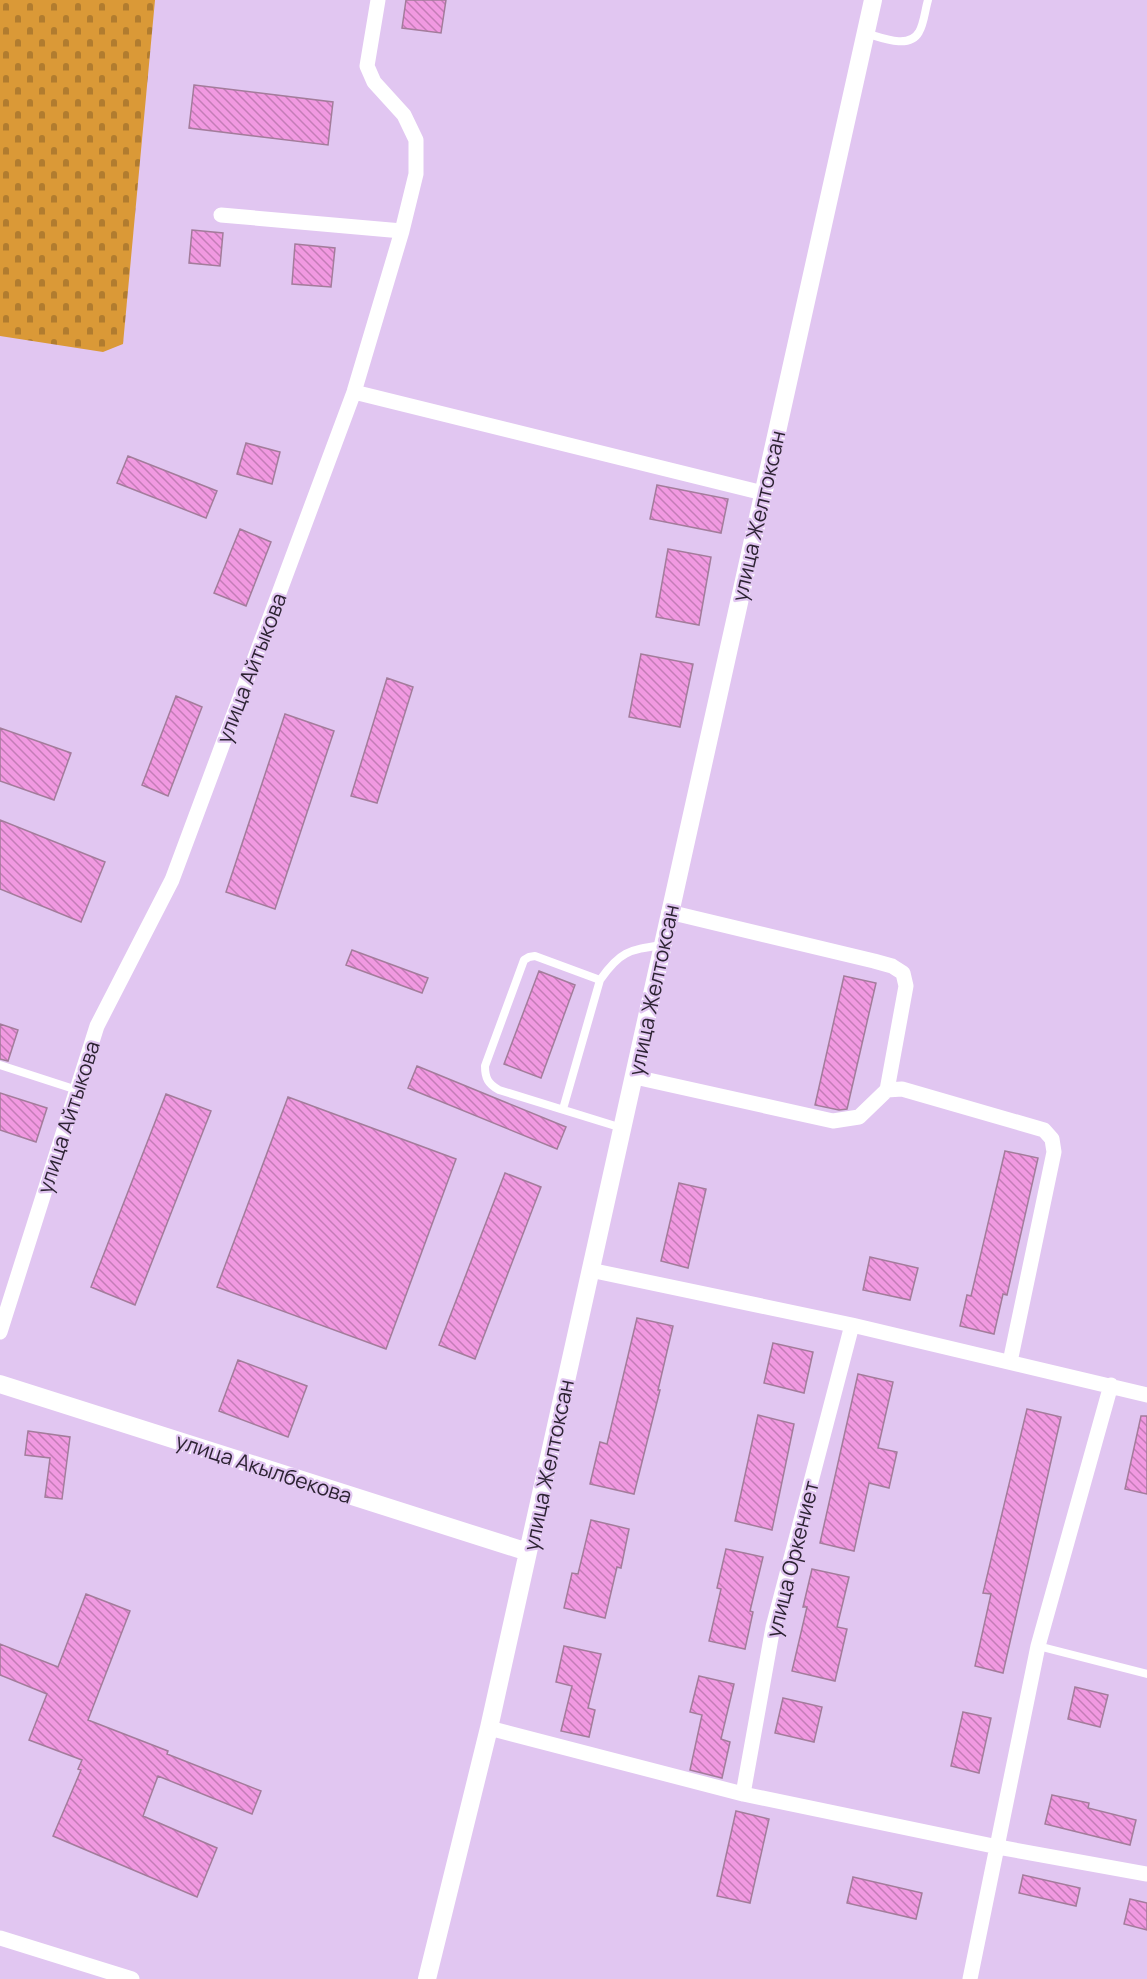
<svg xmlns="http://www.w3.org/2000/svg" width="1147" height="1979" font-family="Manrope,sans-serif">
<defs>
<pattern id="cemetery-stones" width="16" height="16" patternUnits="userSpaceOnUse" patternTransform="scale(1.5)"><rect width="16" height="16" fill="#da9937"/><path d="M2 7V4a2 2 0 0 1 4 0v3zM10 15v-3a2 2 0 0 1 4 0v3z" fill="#b17c2f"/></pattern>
<pattern id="building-back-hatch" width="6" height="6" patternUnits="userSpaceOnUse" patternTransform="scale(1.5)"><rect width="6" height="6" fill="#f199e1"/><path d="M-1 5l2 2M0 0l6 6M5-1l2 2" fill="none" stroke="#c47cb7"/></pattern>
</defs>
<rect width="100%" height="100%" fill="#e1c6f1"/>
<!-- cemetery -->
<path fill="url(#cemetery-stones)" d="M 0,0 L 155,0 L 123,344 L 103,352 L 0,336 Z"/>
<!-- building -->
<path fill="url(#building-back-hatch)" stroke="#a37c9b" stroke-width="1.5" d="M 406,0 L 446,0 L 441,33 L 402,28 Z
M 194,85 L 333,102 L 328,145 L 189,128 Z
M 192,230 L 223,233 L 220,266 L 189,263 Z
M 295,244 L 335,248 L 331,287 L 292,284 Z
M 246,443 L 280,452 L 272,484 L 237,474 Z
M 128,456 L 217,491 L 206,518 L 117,483 Z
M 657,485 L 728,499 L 721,533 L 650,519 Z
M 240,529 L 271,542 L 246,606 L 214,593 Z
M 668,549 L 711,557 L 699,625 L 656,617 Z
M 641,654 L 693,664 L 680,727 L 629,717 Z
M 387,678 L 413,687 L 377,803 L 351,796 Z
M 176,696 L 202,707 L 168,796 L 142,785 Z
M 285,714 L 334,731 L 275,909 L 226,892 Z
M 0,728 L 71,753 L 54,800 L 0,781 Z
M 0,820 L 105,862 L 81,922 L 0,889 Z
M 352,950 L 428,978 L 422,993 L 346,965 Z
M 539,971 L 575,985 L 541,1078 L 504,1064 Z
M 844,976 L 876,983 L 847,1109 L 839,1110 L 815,1105 Z
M 0,1024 L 18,1030 L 8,1061 L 0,1059 Z
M 417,1066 L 566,1127 L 557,1149 L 408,1088 Z
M 0,1093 L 47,1108 L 36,1142 L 0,1130 Z
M 166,1094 L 211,1111 L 135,1305 L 91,1287 Z
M 288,1097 L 456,1159 L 386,1349 L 217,1287 Z
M 1005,1151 L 1038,1158 L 1007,1295 L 1003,1294 L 994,1334 L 960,1326 L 967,1295 L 971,1296 Z
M 505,1173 L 541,1187 L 475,1359 L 439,1345 Z
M 679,1183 L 706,1189 L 688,1268 L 661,1261 Z
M 870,1257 L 918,1268 L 910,1300 L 863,1290 Z
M 637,1318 L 673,1326 L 658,1390 L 660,1390 L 634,1494 L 590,1484 L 600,1442 L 607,1444 Z
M 773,1343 L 813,1352 L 804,1393 L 764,1383 Z
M 238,1360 L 307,1386 L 288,1437 L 219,1411 Z
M 858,1374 L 893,1382 L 878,1448 L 897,1452 L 889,1488 L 869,1483 L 854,1551 L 820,1543 Z
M 1027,1409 L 1061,1417 L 1003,1673 L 975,1666 L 991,1594 L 983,1593 Z
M 758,1415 L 794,1424 L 772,1530 L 735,1521 Z
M 1141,1416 L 1147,1416 L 1147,1494 L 1125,1489 Z
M 28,1431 L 70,1437 L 62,1499 L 45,1497 L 50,1458 L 25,1455 Z
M 591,1520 L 629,1529 L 621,1568 L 617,1567 L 605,1618 L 564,1608 L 572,1573 L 578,1574 Z
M 726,1549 L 763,1557 L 750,1611 L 753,1612 L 745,1649 L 709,1641 L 721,1589 L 717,1588 Z
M 812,1569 L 849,1577 L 837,1627 L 847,1629 L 835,1681 L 792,1671 L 807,1607 L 803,1607 Z
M 86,1594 L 130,1611 L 88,1720 L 168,1751 L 167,1754 L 261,1791 L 252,1814 L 158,1776 L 143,1816 L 217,1848 L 197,1897 L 53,1836 L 81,1770 L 78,1769 L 82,1760 L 29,1740 L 47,1694 L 0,1675 L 0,1644 L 58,1667 Z
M 564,1646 L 601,1654 L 588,1708 L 595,1710 L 589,1737 L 561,1731 L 572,1686 L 556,1682 Z
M 699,1676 L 734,1684 L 721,1739 L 730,1742 L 722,1778 L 690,1770 L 702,1715 L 690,1712 Z
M 1075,1687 L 1108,1695 L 1100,1727 L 1068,1719 Z
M 783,1698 L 822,1707 L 814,1742 L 775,1733 Z
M 963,1712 L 991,1718 L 979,1773 L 951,1766 Z
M 1052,1795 L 1089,1803 L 1088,1808 L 1136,1820 L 1130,1845 L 1045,1824 Z
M 736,1811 L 769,1819 L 750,1903 L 717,1896 Z
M 1023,1875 L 1080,1888 L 1076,1906 L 1019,1893 Z
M 853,1877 L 922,1893 L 916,1919 L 847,1903 Z
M 1130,1899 L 1147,1903 L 1147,1930 L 1124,1924 Z"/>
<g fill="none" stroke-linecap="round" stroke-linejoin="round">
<!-- service -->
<path stroke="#fff" stroke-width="8" d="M 865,33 C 880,37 909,50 919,32 C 924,24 925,10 928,0
M 0,1065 L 77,1090
M 563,1109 L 600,980
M 622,1128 L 499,1090 C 488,1084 485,1078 485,1066 L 524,960 L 529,957 L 535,956 L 600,980 C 620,951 629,950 662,945
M 1038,1646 L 1147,1674"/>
<!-- minor -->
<path stroke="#fff" stroke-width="15" d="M 221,215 L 402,231
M 354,392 L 763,493
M 669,912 L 874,961 L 892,966 L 903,973 L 906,986 L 887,1090
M 635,1077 L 833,1121 L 859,1117 L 887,1090 L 902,1089 L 1044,1130 L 1052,1139 L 1054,1152 L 1010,1362
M 590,1270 L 852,1325 L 1147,1395
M 0,1332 L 97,1026 L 172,880 L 354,392 L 402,231 L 416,174 L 416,140 L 404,115 L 374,82 L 367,66 L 378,0
M 489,1728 L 743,1794 L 998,1847 L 1147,1874
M 743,1794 L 773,1627 L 852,1325
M 0,1938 L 132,1979
M 970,1979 L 1038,1646 L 1111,1385"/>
<!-- tertiary -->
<path stroke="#fff" stroke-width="18" d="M 0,1384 L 528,1552
M 427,1979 L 489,1728 L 528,1552 L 873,0"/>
</g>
<g text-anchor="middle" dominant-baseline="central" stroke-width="4.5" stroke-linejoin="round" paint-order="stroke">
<!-- street labels -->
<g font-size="21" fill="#2d2333" stroke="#e1c6f1">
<text transform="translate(758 516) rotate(-77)">улица Желтоксан</text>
<text transform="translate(251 668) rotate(-69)">улица Айтыкова</text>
<text transform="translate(653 990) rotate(-78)">улица Желтоксан</text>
<text transform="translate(68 1117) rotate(-72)">улица Айтыкова</text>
<text transform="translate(548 1465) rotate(-78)">улица Желтоксан</text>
<text transform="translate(264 1468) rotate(18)">улица Акылбекова</text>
<text transform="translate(792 1559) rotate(-76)">улица Оркениет</text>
</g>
</g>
</svg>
